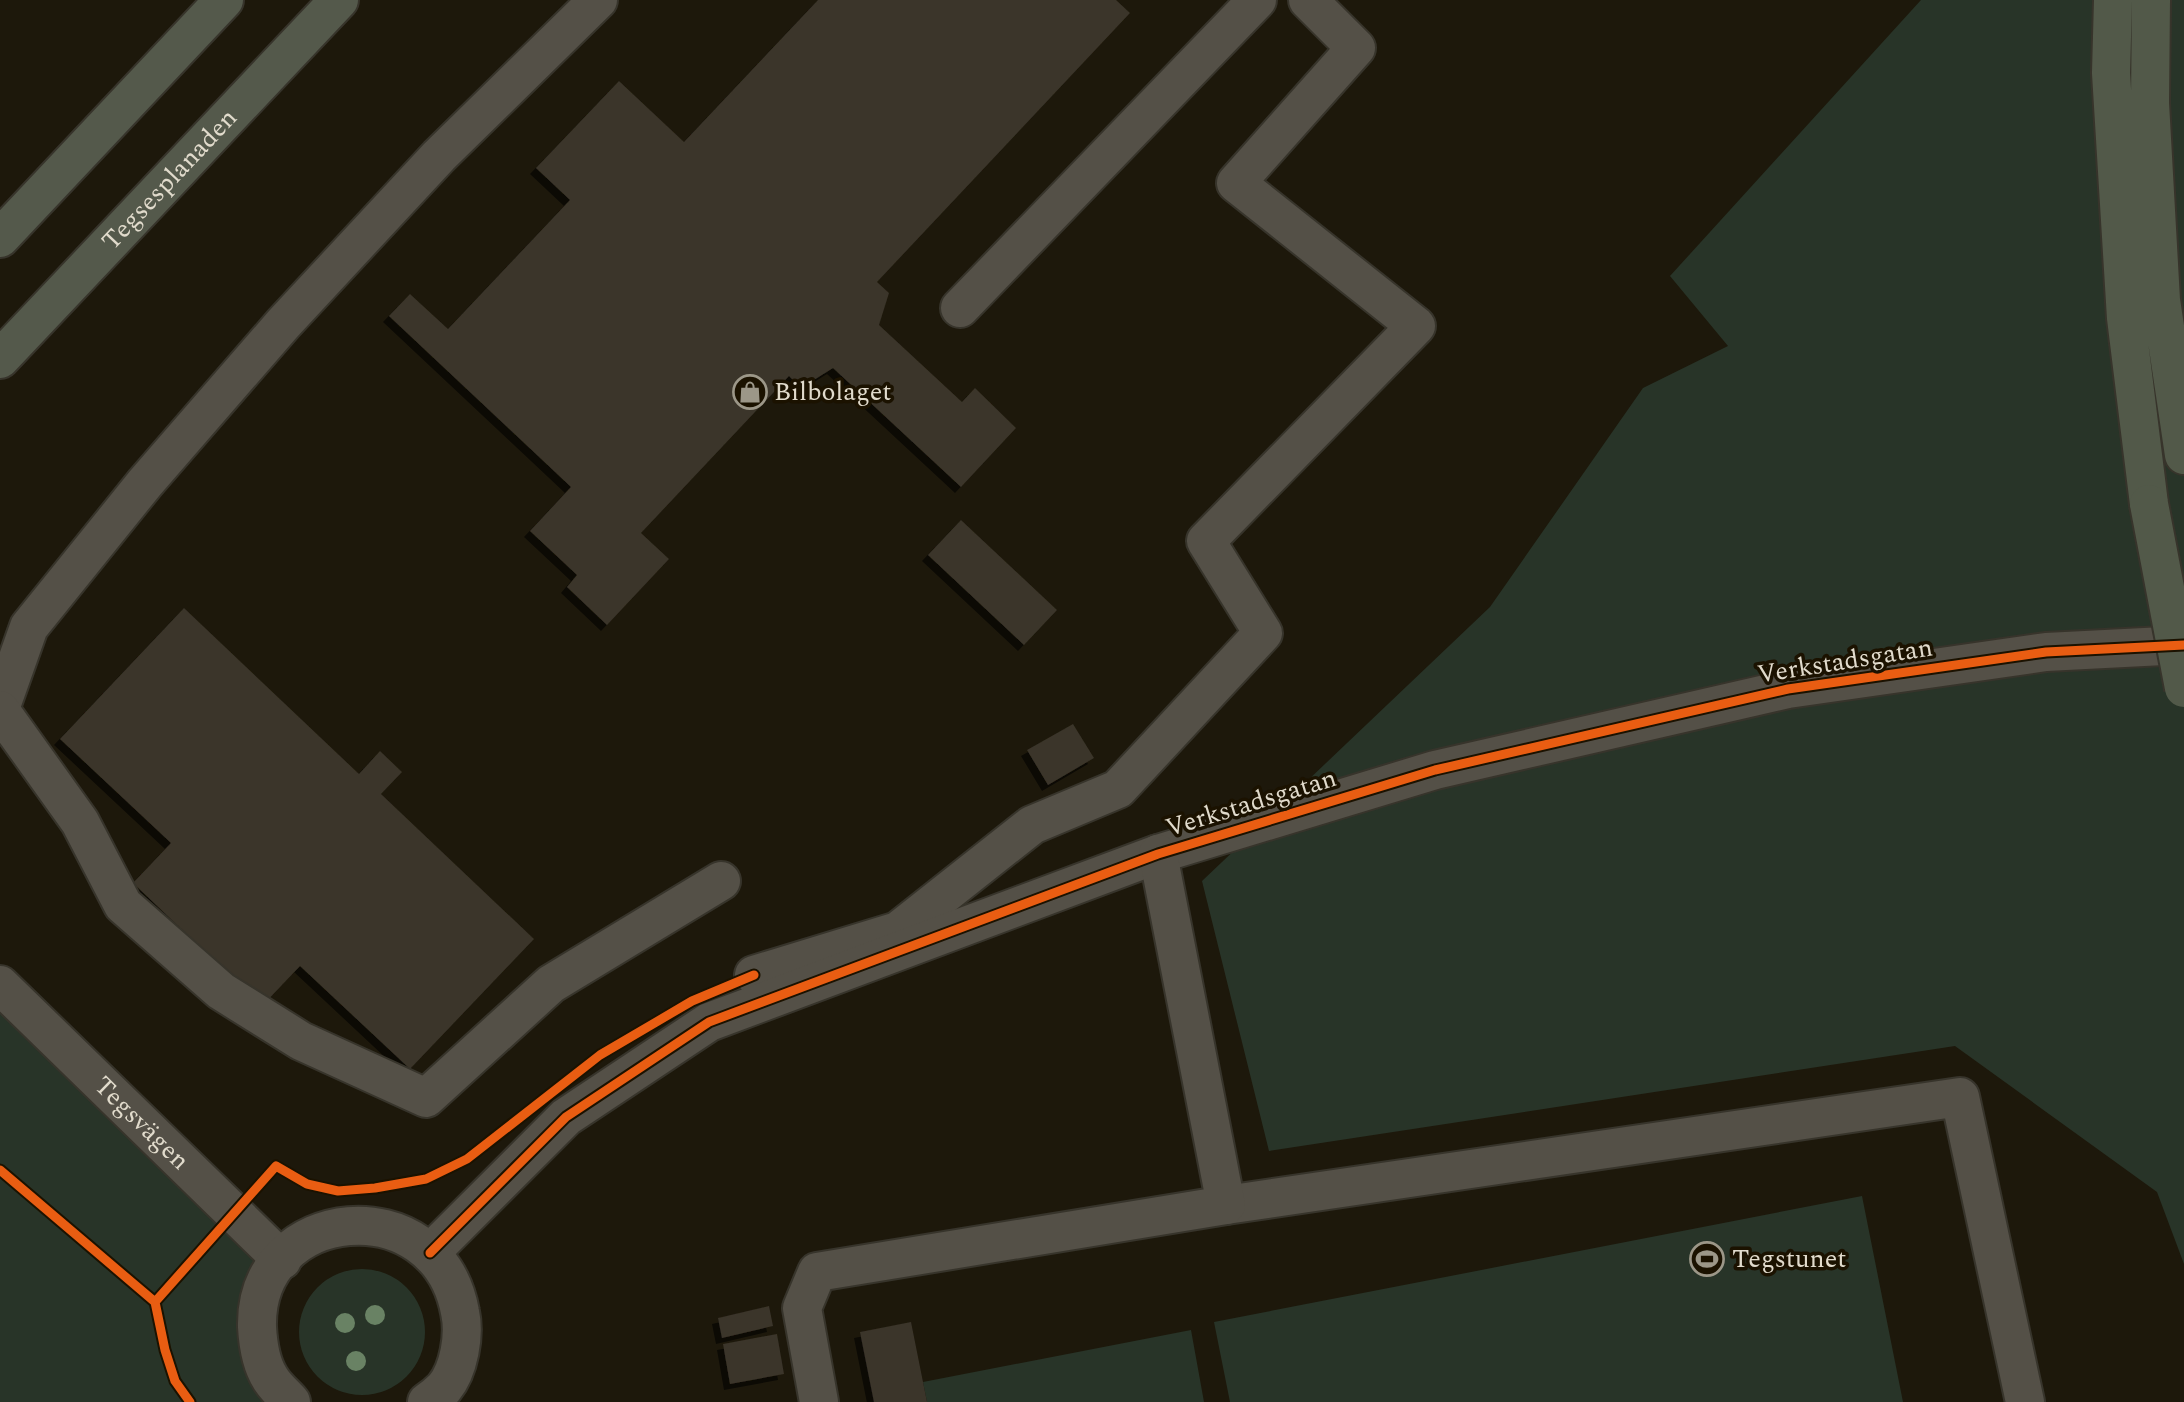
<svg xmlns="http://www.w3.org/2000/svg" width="2184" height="1402" font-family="Spectral,serif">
<defs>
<filter id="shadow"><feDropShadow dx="-6" dy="6" stdDeviation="0" flood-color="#0009"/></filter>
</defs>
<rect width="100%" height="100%" fill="#1d180b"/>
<!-- green -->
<path fill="#283428" d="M 1921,0 L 2184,0 L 2184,1264 L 2157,1192 L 1955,1046 L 1269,1151 L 1202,881 L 1490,607 L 1643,388 L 1728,346 L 1670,276 Z
M 0,988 L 276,1266 L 264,1288 L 291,1402 L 0,1402 Z
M 1862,1196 L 1903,1402 L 1230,1402 L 1214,1322 Z
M299 1332a63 63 0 1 1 126 0a63 63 0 1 1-126 0Z
M 1191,1330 L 1204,1402 L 927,1402 L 923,1382 Z"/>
<!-- building -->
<path fill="#3a3429" filter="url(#shadow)" d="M 818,0 L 1116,0 L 1130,13 L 877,282 L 889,293 L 879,325 L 962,402 L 975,388 L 1016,428 L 961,487 L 833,368 L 801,388 L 789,376 L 641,533 L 669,559 L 607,625 L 567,587 L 577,575 L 530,531 L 571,487 L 389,316 L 410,294 L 448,329 L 570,200 L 536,168 L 619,81 L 684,142 Z
M 961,520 L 1057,610 L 1024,645 L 928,555 Z
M 184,608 L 359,774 L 380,751 L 402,772 L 381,794 L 534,939 L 410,1069 L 300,966 L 262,1006 L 133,883 L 171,843 L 60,739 Z
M 1073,724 L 1094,758 L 1048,785 L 1027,750 Z
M 769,1306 L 773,1326 L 722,1338 L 718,1318 Z
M 911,1322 L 927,1402 L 874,1402 L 860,1332 Z
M 777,1334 L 784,1374 L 730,1384 L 723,1344 Z"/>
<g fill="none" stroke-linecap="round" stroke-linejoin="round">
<!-- minor casing -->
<g stroke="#37342b" stroke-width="42">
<g id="minor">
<path d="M 960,308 L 1257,0"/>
<path d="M 0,709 L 29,627 L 145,483 L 283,324 L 439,156 L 598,0"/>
<path d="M 0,710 L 80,822 L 123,905 L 221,991 L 301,1041 L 426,1098 L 551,984 L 721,881"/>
<path d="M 754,975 L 898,931 L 1032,825 L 1118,789 L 1263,633 L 1206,541 L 1416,326 L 1236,183 L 1356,48 L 1308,0"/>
<path id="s1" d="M 0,985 L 282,1260"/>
<path d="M 1226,1205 L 1960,1097 L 2025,1402"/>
<path d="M 430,1253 L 566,1117 L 709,1022 L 1158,854 L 1435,770 L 1788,689 L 2046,652 L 2184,645"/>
<path d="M 291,1402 C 284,1394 275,1387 270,1378 C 261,1364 258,1344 257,1327 C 254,1204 437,1186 460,1312 C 465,1335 459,1370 444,1388 C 439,1393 433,1398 427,1402"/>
<path d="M 819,1402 L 802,1308 L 817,1272 L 1226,1205 L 1158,854"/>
</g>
</g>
<!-- major casing -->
<g stroke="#37342b" stroke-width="42">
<g id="major">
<path d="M 0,238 L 224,0"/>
<path id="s2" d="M 0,359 L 339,0"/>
</g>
</g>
<!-- highway casing -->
<g stroke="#37342b" stroke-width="42">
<path id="highway" d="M 2113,0 L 2111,73 L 2126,318 L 2149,504
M 2151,0 L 2150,103 L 2161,300 L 2184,455"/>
</g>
<!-- minor -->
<use href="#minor" stroke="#545047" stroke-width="38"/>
<!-- major -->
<use href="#major" stroke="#54594b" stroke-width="38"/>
<!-- highway -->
<use href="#highway" stroke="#525949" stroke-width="38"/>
<!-- highway-bridge casing -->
<g stroke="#37342b" stroke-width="42" stroke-linecap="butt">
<path id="highway-bridge" d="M 2149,504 L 2184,688"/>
</g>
<!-- highway-bridge -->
<use href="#highway-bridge" stroke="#525949" stroke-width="38"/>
<!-- cycleway casing -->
<g stroke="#1b1200" stroke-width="13">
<path id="cycleway" d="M 0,1170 L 155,1302 L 165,1350 L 175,1381 L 190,1402
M 430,1253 L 566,1117 L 709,1022 L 1158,854 L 1435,770 L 1788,689 L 2046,652 L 2184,645
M 155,1302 L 276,1166 L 307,1184 L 338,1191 L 375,1188 L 426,1179 L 467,1159 L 600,1055 L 692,1001 L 754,975"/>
</g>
<!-- cycleway -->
<use href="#cycleway" stroke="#e95d12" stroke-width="9"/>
</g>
<!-- trees -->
<g fill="#698264">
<circle cx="375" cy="1315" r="10"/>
<circle cx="345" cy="1323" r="10"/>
<circle cx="356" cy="1361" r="10"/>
</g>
<!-- icons -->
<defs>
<g id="shop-ring" transform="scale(1.75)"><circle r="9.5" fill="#1b1200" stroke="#9c9788" stroke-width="1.5"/><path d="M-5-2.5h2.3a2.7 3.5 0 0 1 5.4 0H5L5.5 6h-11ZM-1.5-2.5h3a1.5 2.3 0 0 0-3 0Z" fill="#9c9788"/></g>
<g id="stadium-ring" transform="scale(1.75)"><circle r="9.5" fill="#1b1200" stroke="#9c9788" stroke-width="1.5"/><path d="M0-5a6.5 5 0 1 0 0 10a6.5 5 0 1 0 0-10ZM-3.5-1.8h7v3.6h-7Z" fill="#9c9788"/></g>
</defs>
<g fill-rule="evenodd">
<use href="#shop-ring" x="750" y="392"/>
<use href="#stadium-ring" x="1707" y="1259"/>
</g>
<g text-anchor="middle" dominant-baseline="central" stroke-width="7" stroke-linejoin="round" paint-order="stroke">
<!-- street labels -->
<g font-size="26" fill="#e1dbcc" stroke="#1b1200">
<text stroke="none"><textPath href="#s2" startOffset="247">Tegsesplanaden</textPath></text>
<text transform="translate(1845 661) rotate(-9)">Verkstadsgatan</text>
<text transform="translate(1251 803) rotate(-17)">Verkstadsgatan</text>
<text stroke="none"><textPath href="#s1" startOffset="198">Tegsvägen</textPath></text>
</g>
<!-- poi labels -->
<g font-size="26" fill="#e1dbcc" stroke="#1b1200" text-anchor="start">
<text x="774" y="392">Bilbolaget</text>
<text x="1732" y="1259">Tegstunet</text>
</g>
</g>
</svg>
